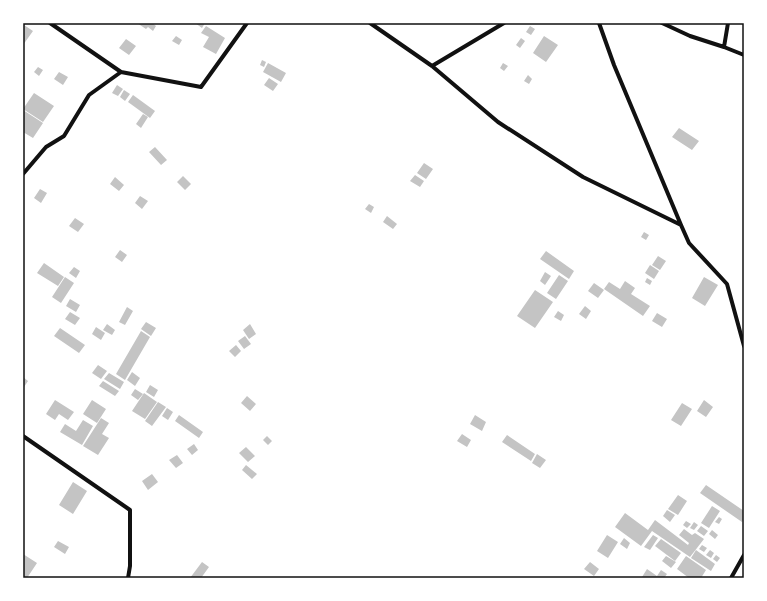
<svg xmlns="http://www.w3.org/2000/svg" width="767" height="601" font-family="Quicksand,sans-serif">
<rect width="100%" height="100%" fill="#fff"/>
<!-- building -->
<path fill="#c4c4c4" d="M 137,23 L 152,23 L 156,26 L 153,31 L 148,27 L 146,29 Z
M 195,23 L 205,23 L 202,28 Z
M 24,25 L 33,31 L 23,45 L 23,27 Z
M 206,26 L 225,38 L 216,54 L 203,47 L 209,37 L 201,33 Z
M 530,26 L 535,29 L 531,35 L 526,32 Z
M 176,36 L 182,40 L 179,45 L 172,41 Z
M 544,36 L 558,45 L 546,62 L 533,53 Z
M 521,38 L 525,41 L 520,48 L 516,45 Z
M 126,39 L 136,46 L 129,55 L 119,48 Z
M 262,60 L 266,62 L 264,67 L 260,65 Z
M 268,63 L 286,73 L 281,82 L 263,72 Z
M 503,63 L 508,66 L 504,71 L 500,68 Z
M 38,67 L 43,70 L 39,76 L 34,72 Z
M 59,72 L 68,77 L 63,85 L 54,79 Z
M 528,75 L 532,79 L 529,84 L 524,81 Z
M 269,78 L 278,84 L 273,91 L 264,85 Z
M 117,85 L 123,89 L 118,96 L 112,93 Z
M 124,90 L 130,94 L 125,101 L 120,97 Z
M 34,93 L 54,106 L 43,122 L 23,109 Z
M 133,95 L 155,111 L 150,118 L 128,102 Z
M 23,110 L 43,123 L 33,138 L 23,132 Z
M 143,114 L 148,117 L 141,128 L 136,124 Z
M 679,128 L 699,141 L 692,150 L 672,137 Z
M 155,147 L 167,160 L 161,165 L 149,152 Z
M 424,163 L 433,169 L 426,179 L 417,173 Z
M 415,175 L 424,181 L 420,187 L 410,181 Z
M 183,176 L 191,184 L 185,190 L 177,182 Z
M 115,177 L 124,185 L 119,191 L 110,184 Z
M 40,189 L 47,193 L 41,203 L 34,198 Z
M 140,196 L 148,201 L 142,209 L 135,203 Z
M 369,204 L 374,207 L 371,213 L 365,209 Z
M 387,216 L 397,224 L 393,229 L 383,222 Z
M 75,218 L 84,224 L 78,232 L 69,226 Z
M 644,232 L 649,235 L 646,240 L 641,237 Z
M 120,250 L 127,255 L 122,262 L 115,257 Z
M 546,251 L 574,271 L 569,279 L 540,259 Z
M 658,256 L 666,261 L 660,270 L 652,265 Z
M 44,263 L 64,277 L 58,286 L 37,273 Z
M 650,265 L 659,271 L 654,279 L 645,273 Z
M 74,267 L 80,271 L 76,278 L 69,273 Z
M 545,272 L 551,276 L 545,285 L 540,281 Z
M 559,275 L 568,281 L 556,299 L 547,293 Z
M 65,277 L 74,283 L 61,303 L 52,297 Z
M 704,277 L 718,285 L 705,306 L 692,298 Z
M 647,278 L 652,281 L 650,285 L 645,282 Z
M 625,281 L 635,288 L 631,294 L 650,306 L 643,316 L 604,289 L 609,282 L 620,289 Z
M 594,283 L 604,290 L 598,298 L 588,291 Z
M 535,290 L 553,302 L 535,328 L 517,316 Z
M 70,299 L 80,305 L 76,312 L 66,306 Z
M 585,306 L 591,311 L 586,319 L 579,314 Z
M 127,307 L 133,311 L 125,325 L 119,322 Z
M 558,311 L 564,315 L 561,321 L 554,317 Z
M 70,312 L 80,318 L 75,325 L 65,319 Z
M 657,313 L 667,319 L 662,327 L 652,321 Z
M 146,322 L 156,328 L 151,336 L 141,329 Z
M 107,324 L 115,330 L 112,335 L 103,330 Z
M 250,324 L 256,334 L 249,339 L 243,330 Z
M 96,327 L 105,333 L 101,340 L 92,334 Z
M 60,328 L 85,345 L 79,353 L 54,336 Z
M 141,331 L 150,337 L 125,380 L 116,374 Z
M 245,336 L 251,344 L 244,349 L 238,341 Z
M 236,345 L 241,351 L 235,357 L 229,351 Z
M 98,365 L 107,371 L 101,379 L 92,373 Z
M 132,372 L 140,378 L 135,386 L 127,380 Z
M 109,373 L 124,382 L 120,389 L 104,379 Z
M 23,377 L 28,381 L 24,387 L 23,386 Z
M 103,381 L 119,391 L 115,396 L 99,386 Z
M 150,385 L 158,390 L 154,397 L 146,392 Z
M 135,389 L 143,394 L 138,400 L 131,395 Z
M 144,393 L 157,402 L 145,419 L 132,411 Z
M 247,396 L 256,404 L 250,411 L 241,403 Z
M 55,400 L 74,412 L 68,420 L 59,414 L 55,420 L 46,414 Z
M 92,400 L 106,409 L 97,423 L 83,414 Z
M 704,400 L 713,407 L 706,417 L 697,411 Z
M 158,402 L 166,407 L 152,426 L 145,421 Z
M 682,403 L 692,409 L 681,426 L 671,420 Z
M 167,408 L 173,412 L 168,420 L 162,416 Z
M 179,415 L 203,432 L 199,438 L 175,421 Z
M 475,415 L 486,422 L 482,431 L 470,424 Z
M 101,418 L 109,423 L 102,434 L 109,438 L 98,455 L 83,446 Z
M 83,420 L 93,426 L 82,445 L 60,432 L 65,424 L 76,431 Z
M 462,434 L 471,440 L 467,447 L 457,441 Z
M 507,435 L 535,454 L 531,461 L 502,442 Z
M 267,436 L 272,441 L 268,445 L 263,440 Z
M 194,444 L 198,450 L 192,455 L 187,449 Z
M 246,447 L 255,456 L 248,462 L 239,453 Z
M 537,454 L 546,460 L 540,468 L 532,463 Z
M 177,455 L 183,463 L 176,468 L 169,460 Z
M 246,465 L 257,474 L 252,479 L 242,470 Z
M 152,474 L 158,482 L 148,490 L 142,481 Z
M 73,482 L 87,491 L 73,514 L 59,505 Z
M 706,485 L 744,511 L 744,518 L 742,522 L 700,493 Z
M 678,495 L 687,501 L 678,515 L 668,509 Z
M 712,506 L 720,511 L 709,528 L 701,523 Z
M 667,510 L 675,515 L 670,522 L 663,516 Z
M 625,513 L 648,530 L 655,520 L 688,545 L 689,543 L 679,535 L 684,529 L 692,535 L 695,533 L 704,539 L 690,557 L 652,531 L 641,546 L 615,527 Z
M 719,517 L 722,519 L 719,524 L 715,522 Z
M 686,521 L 691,524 L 687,528 L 683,525 Z
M 694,522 L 698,525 L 694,530 L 690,528 Z
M 701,526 L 708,531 L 704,536 L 697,531 Z
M 712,530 L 718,535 L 715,539 L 709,534 Z
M 607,535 L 618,542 L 608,558 L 597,551 Z
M 653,535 L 658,538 L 650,550 L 644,547 Z
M 624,538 L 630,543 L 627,549 L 620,544 Z
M 661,539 L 681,553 L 675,561 L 655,546 Z
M 58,541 L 69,547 L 65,554 L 54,547 Z
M 702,545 L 707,548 L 704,552 L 699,549 Z
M 696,550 L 715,564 L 711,571 L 691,558 Z
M 710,550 L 714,553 L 711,558 L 706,555 Z
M 23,554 L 37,563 L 27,578 L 23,578 Z
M 716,555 L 720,558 L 717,562 L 713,559 Z
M 666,556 L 676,562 L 671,568 L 662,561 Z
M 686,556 L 706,570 L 701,578 L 689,578 L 677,569 Z
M 202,562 L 209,567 L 201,578 L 190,578 Z
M 590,562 L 599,569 L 594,576 L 584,569 Z
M 647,569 L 657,576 L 661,570 L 667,574 L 664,578 L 643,578 L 642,577 Z"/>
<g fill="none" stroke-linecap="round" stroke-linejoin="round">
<!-- minor -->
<path stroke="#111" stroke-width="4" d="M 50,23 L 121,72
M 370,23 L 432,66 L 498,122 L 583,177 L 681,225
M 599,23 L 614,65 L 681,225 L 689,243 L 727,284 L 744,346
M 662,23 L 690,36 L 724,47 L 744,55
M 724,47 L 728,23
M 432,66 L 504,23
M 23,174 L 46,147 L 64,136 L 89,95 L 121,72 L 201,87 L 247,23
M 23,436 L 130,510 L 130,566 L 128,578
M 731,578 L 744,555"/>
</g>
<!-- border -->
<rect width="767" height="601" fill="none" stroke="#ffffff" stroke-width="48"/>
<rect x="24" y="24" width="719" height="553" fill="none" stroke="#111" stroke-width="1.5"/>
</svg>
